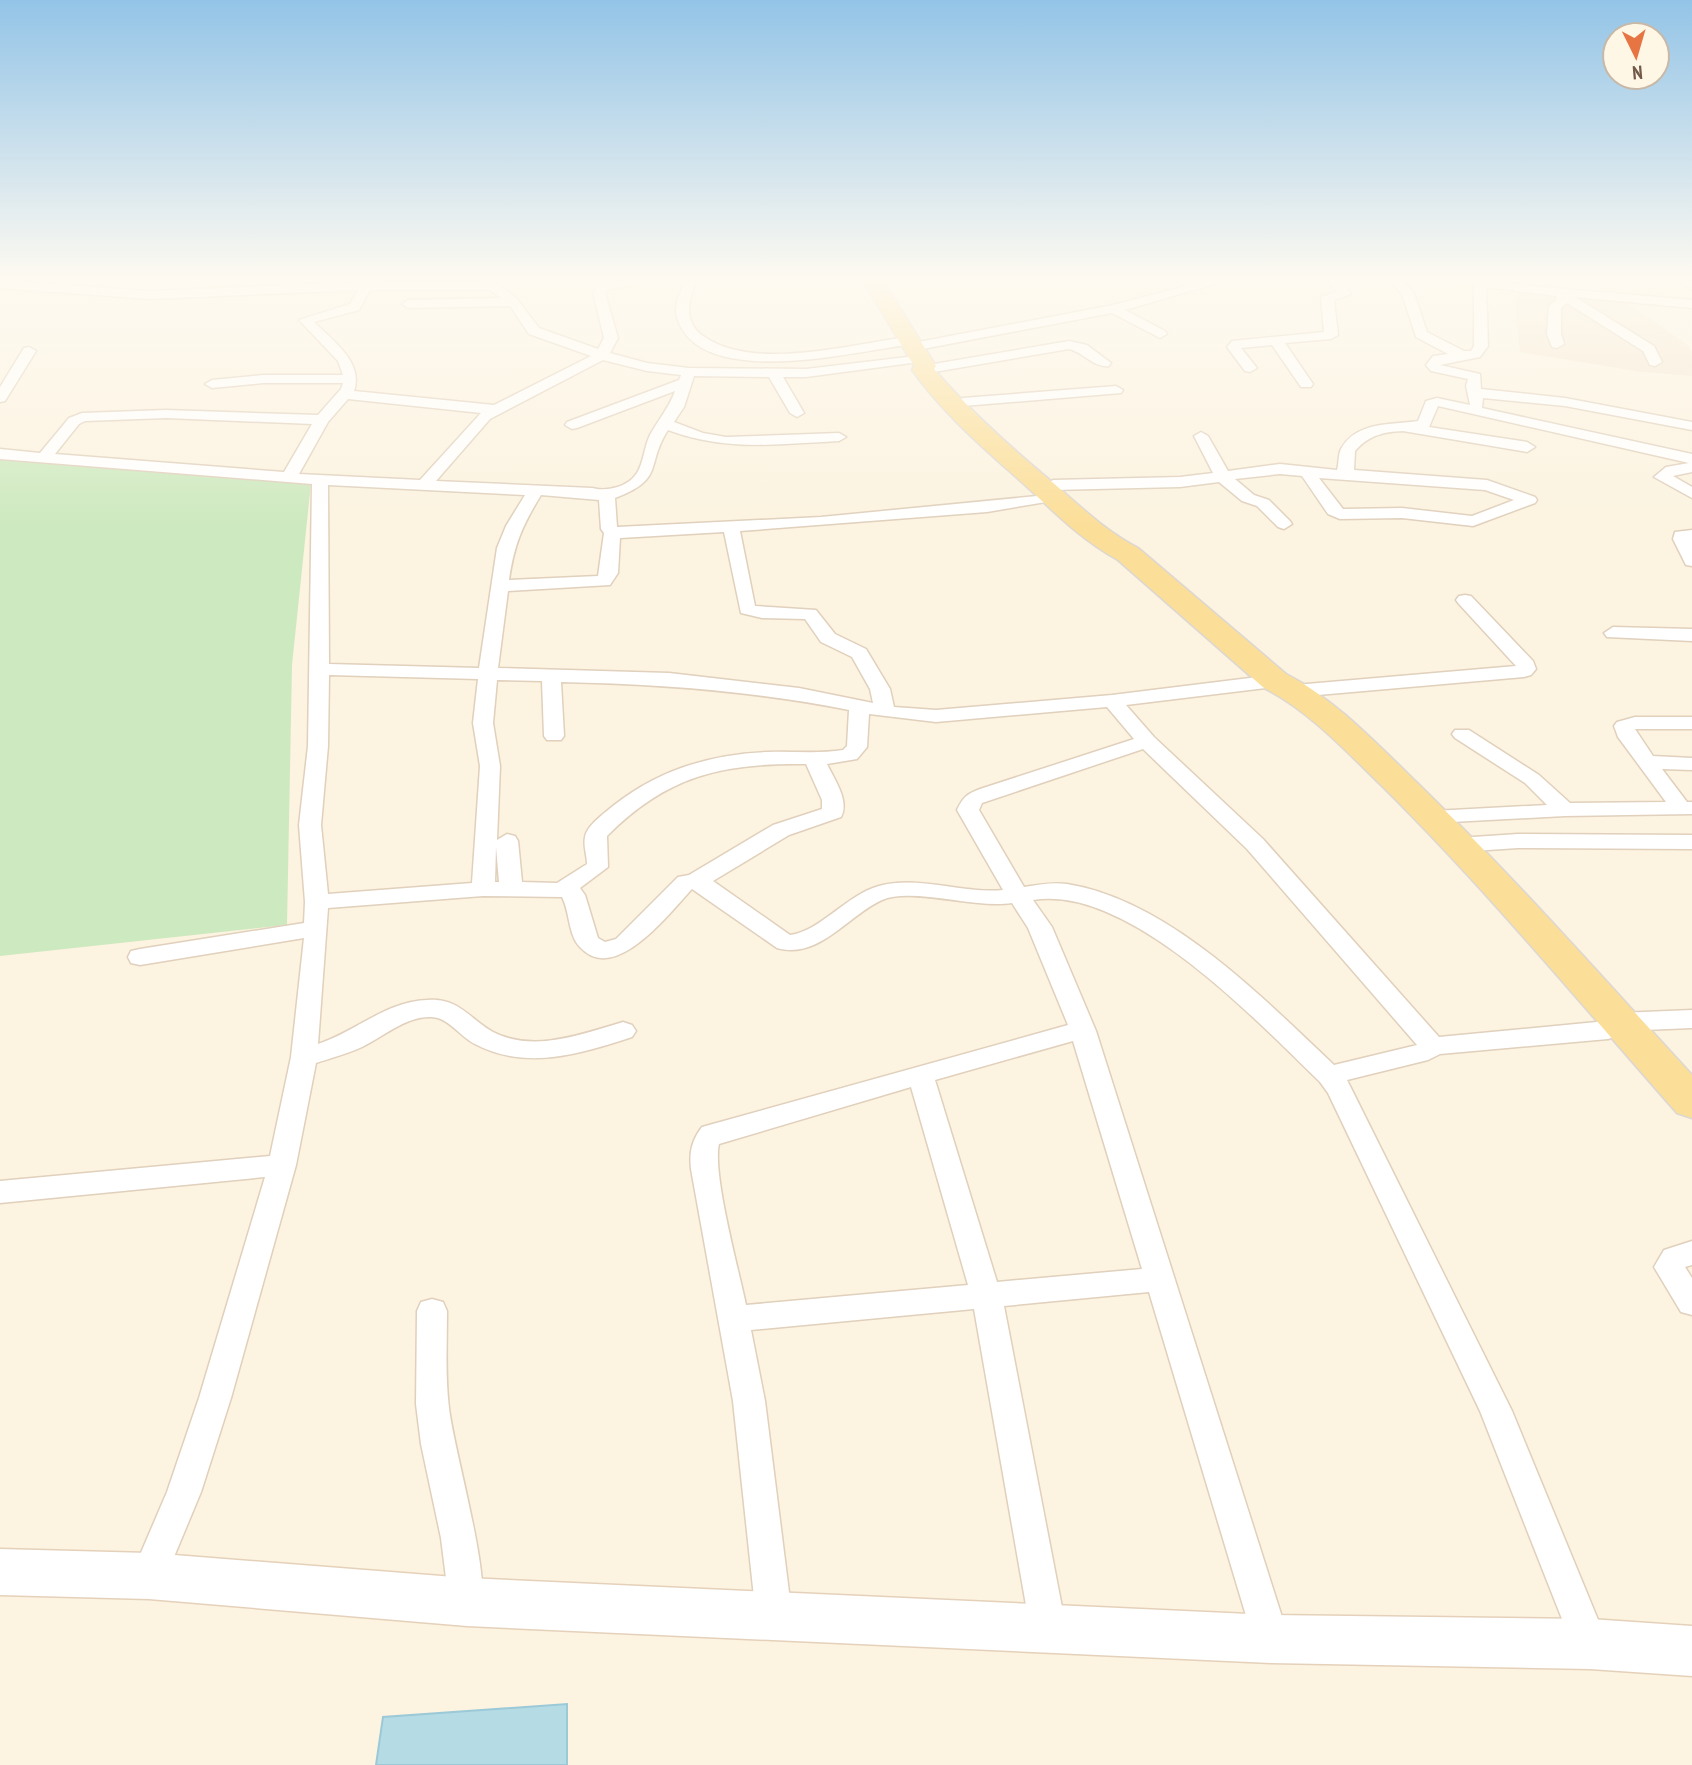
<svg xmlns="http://www.w3.org/2000/svg" width="1692" height="1765" font-family="'PT Sans Narrow',sans-serif">
<rect width="100%" height="100%" fill="#fcf3e0"/>
<!-- residential -->
<path fill="#f4e6cf" d="M 1517,290 L 1621,299 L 1689,346 L 1692,352 L 1692,376 L 1642,372 L 1520,352 L 1516,313 Z"/>
<!-- green -->
<path fill="#cde9bf" d="M 0,452 L 311,483 L 292,665 L 287,925 L 0,956 Z"/>
<!-- water -->
<path fill="#b5dbe5" stroke="#9bc9d7" stroke-width="2" d="M 567,1704 L 567,1765 L 376,1765 L 383,1717 Z"/>
<g fill="none" stroke-linecap="round" stroke-linejoin="round">
<!-- street casing -->
<g stroke="#e0d0bc" stroke-width="3">
<path id="street" d="M 369,279 L 380,279 L 379,282 L 481,282 L 478,279 L 491,279 L 517,299 L 539,328 L 598,349 L 604,338 L 593,292 L 601,283 L 636,279 L 630,286 L 609,289 L 605,293 L 618,338 L 610,353 L 647,363 L 689,368 L 806,369 L 924,355 L 924,361 L 919,362 L 806,377 L 783,377 L 804,413 L 797,417 L 790,413 L 769,377 L 694,376 L 684,407 L 674,422 L 703,433 L 726,437 L 839,433 L 846,437 L 839,441 C 779,444 726,452 668,430 C 645,465 666,479 615,498 L 617,527 L 821,517 L 1058,494 L 1060,497 L 1058,500 L 987,512 L 740,531 L 755,606 L 816,610 L 835,634 L 866,649 L 890,689 L 894,707 L 936,710 L 1112,695 L 1275,675 L 1282,677 L 1285,681 L 1282,685 L 1275,687 L 1126,705 L 1154,737 L 1263,839 L 1439,1037 L 1607,1021 L 1610,1016 L 1619,1013 L 1692,1010 L 1692,1028 L 1620,1031 L 1617,1036 L 1608,1039 L 1440,1054 L 1428,1060 L 1347,1080 L 1512,1411 L 1608,1644 L 1603,1657 L 1590,1662 L 1577,1657 L 1480,1411 L 1328,1093 L 1320,1082 C 1256,1020 1128,884 1033,900 L 1052,927 L 1096,1031 L 1289,1639 L 1284,1651 L 1271,1657 L 1258,1651 L 1253,1639 L 1149,1292 L 1004,1306 L 1066,1628 L 1061,1640 L 1048,1645 L 1035,1640 L 1030,1628 L 974,1309 L 751,1330 L 765,1401 L 792,1616 L 787,1628 L 774,1633 L 761,1628 L 756,1616 L 733,1401 L 691,1169 C 689,1152 692,1140 702,1127 L 1068,1025 L 1028,928 L 1012,903 C 975,909 912,887 882,900 C 848,915 819,960 777,948 L 692,889 C 670,912 615,986 580,947 C 568,935 570,912 562,897 L 483,896 L 328,908 L 318,1044 C 355,1032 387,1001 427,1000 C 460,998 468,1018 493,1032 C 534,1053 582,1034 623,1022 L 632,1025 L 636,1031 L 632,1037 C 580,1054 526,1071 475,1044 C 459,1036 449,1017 430,1017 C 405,1017 384,1036 362,1047 C 347,1054 331,1058 316,1063 L 296,1165 L 231,1398 L 201,1492 L 161,1588 L 149,1593 L 137,1588 L 131,1576 L 167,1492 L 199,1398 L 265,1177 L 0,1203 L 0,1181 L 270,1156 L 291,1057 L 304,938 L 140,965 L 131,963 L 128,957 L 131,951 L 140,949 L 304,923 L 305,902 L 299,825 L 308,746 L 312,484 L 0,459 L 0,449 L 40,453 L 69,418 L 82,413 L 166,410 L 318,415 L 341,389 L 343,383 L 263,383 L 212,388 L 205,384 L 212,380 L 263,375 L 343,375 L 338,361 L 299,320 L 350,304 L 358,290 L 150,299 L 0,288 L 0,280 L 150,291 L 363,282 ZM 370,290 L 490,290 L 501,298 L 408,300 L 402,304 L 408,308 L 510,306 L 529,334 L 591,356 L 494,405 L 354,391 C 364,362 332,340 314,322 L 359,310 ZM 603,360 L 647,371 L 681,375 L 679,380 L 567,422 L 565,425 L 572,429 L 577,428 L 675,391 C 669,408 658,420 650,435 C 644,447 644,462 637,473 C 628,487 607,492 592,488 L 436,481 L 490,419 ZM 348,399 L 481,413 L 420,480 L 299,474 L 328,422 ZM 166,418 L 312,424 L 284,472 L 55,454 L 79,424 L 85,421 ZM 328,485 L 525,495 L 506,526 L 497,548 L 479,668 L 329,664 ZM 541,495 L 599,500 L 601,529 L 604,533 L 598,576 L 509,580 C 514,545 522,526 541,495 ZM 724,532 L 741,613 L 762,618 L 805,619 L 821,642 L 852,657 L 870,689 L 873,703 L 799,688 L 669,673 L 498,668 L 508,591 L 610,585 L 618,573 L 620,538 ZM 329,675 L 478,679 L 473,723 L 480,766 L 472,883 L 328,894 L 321,825 L 328,746 ZM 497,680 L 542,681 L 544,736 L 547,740 L 561,740 L 564,736 L 561,682 C 658,684 754,691 849,710 L 847,746 L 843,750 C 818,754 793,751 768,752 C 711,754 658,770 613,806 C 605,813 587,825 585,837 C 583,846 587,855 587,864 L 557,883 L 522,882 L 518,841 L 515,836 L 507,834 L 497,840 L 500,766 L 493,723 ZM 1107,707 L 1134,739 L 980,789 C 967,794 963,797 957,810 L 1003,890 C 962,894 919,875 879,886 C 846,895 821,931 790,935 L 713,881 L 789,835 L 841,817 C 850,801 834,779 827,764 L 857,759 L 867,747 L 869,714 L 936,722 ZM 1143,749 L 1247,849 L 1417,1045 L 1334,1065 C 1262,997 1168,900 1067,884 C 1052,882 1038,885 1024,887 L 979,810 L 982,803 ZM 806,764 L 822,800 L 822,809 L 773,825 L 689,875 L 678,877 L 616,939 L 605,942 L 598,938 L 585,895 L 580,888 L 608,867 L 607,836 C 667,775 723,763 806,764 ZM 496,847 L 499,882 L 495,882 ZM 1073,1041 L 1142,1269 L 997,1282 L 935,1080 ZM 911,1087 L 968,1285 L 746,1305 C 739,1271 712,1173 719,1144 Z
M 1213,279 L 1232,279 L 1125,310 L 1165,331 L 1167,334 L 1160,338 L 1112,313 L 912,351 L 907,350 L 907,345 C 853,352 716,386 682,329 C 672,313 676,300 684,284 L 694,281 L 696,284 C 687,303 684,322 703,336 C 754,372 850,344 908,337 L 913,338 L 913,343 L 1113,305 Z
M 1327,279 L 1339,279 L 1351,294 L 1334,300 L 1338,335 L 1331,339 L 1285,343 L 1313,384 L 1311,387 L 1301,387 L 1272,345 L 1241,348 L 1257,368 L 1250,372 L 1245,371 L 1227,347 L 1232,341 L 1324,332 L 1321,297 L 1337,292 Z
M 1388,279 L 1401,279 L 1414,293 L 1427,332 L 1464,351 L 1471,351 L 1474,346 L 1474,285 L 1454,279 L 1481,279 L 1521,285 L 1692,300 L 1692,308 L 1575,297 L 1654,346 L 1662,362 L 1655,366 L 1650,365 L 1643,351 L 1567,303 L 1561,308 L 1561,334 L 1564,344 L 1557,348 L 1552,347 L 1547,334 L 1549,306 L 1556,300 L 1557,296 L 1486,287 L 1488,346 L 1480,357 L 1440,365 L 1480,374 L 1481,389 L 1565,398 L 1692,422 L 1692,430 L 1565,406 L 1483,398 L 1482,408 L 1692,454 L 1692,472 L 1673,476 L 1692,487 L 1692,498 L 1654,477 L 1666,467 L 1689,463 L 1438,406 L 1429,427 L 1527,442 L 1535,447 L 1527,452 L 1403,431 C 1383,432 1369,435 1355,451 L 1354,470 L 1487,480 L 1535,497 L 1537,500 L 1535,503 L 1473,526 L 1402,518 L 1340,519 L 1328,514 L 1302,476 L 1280,474 L 1235,479 L 1254,495 L 1269,500 L 1290,521 L 1292,524 L 1284,529 L 1278,527 L 1257,506 L 1242,501 L 1219,482 L 1180,487 L 1053,490 L 1045,485 L 1053,480 L 1180,477 L 1213,473 L 1194,436 L 1201,432 L 1208,436 L 1228,471 L 1280,464 L 1337,470 C 1339,464 1338,455 1341,449 C 1356,421 1392,425 1418,421 L 1426,401 L 1437,398 L 1470,405 L 1466,386 L 1468,379 L 1431,371 L 1426,365 L 1433,356 L 1448,354 L 1416,337 L 1402,294 ZM 1319,478 L 1485,490 L 1514,500 L 1472,516 L 1402,508 L 1343,509 Z
M 1677,279 L 1690,279 L 1692,290 Z
M 1069,341 L 1087,345 L 1111,363 L 1109,366 C 1094,368 1083,352 1069,349 L 934,372 L 927,368 L 934,364 Z
M 29,347 L 36,351 L 5,401 L 0,402 L 0,387 L 24,348 Z
M 1116,386 L 1123,390 L 1121,393 L 963,406 L 956,402 L 963,398 Z
M 1692,530 L 1692,566 L 1686,565 L 1673,539 L 1675,532 Z
M 1465,595 L 1471,596 L 1533,661 L 1536,669 L 1531,675 L 1524,677 L 1295,697 L 1285,691 L 1295,685 L 1516,666 L 1459,604 L 1456,600 L 1459,596 Z
M 1613,627 L 1692,629 L 1692,641 L 1607,637 L 1604,633 Z
M 1635,717 L 1692,717 L 1692,729 L 1635,729 L 1653,756 L 1692,758 L 1692,770 L 1662,769 L 1687,802 L 1692,802 L 1692,814 L 1565,816 L 1433,823 L 1425,822 L 1422,817 L 1425,812 L 1433,811 L 1547,805 L 1525,783 L 1455,738 L 1452,734 L 1455,730 L 1469,730 L 1539,775 L 1570,803 L 1666,802 L 1618,737 L 1614,726 L 1617,722 Z
M 1518,834 L 1692,835 L 1692,849 L 1518,848 L 1458,852 L 1450,850 L 1447,845 L 1450,840 L 1458,838 Z
M 1692,1241 L 1692,1265 L 1685,1267 L 1692,1278 L 1692,1315 L 1681,1312 L 1654,1267 L 1664,1250 Z
M 432,1299 L 443,1302 L 447,1311 C 447,1343 445,1376 449,1408 C 454,1452 493,1582 480,1614 L 467,1619 L 454,1614 L 449,1602 L 441,1538 L 421,1444 L 416,1404 L 417,1311 L 421,1302 Z"/>
</g>
<!-- secondary casing -->
<g stroke="#e5d1ba" stroke-width="3">
<path id="secondary" d="M 0,1549 L 149,1553 L 467,1578 L 1271,1615 L 1590,1619 L 1692,1626 L 1692,1676 L 1590,1669 L 1271,1663 L 467,1626 L 149,1599 L 0,1595 Z"/>
</g>
<!-- primary casing -->
<g stroke="#ddd7d3" stroke-width="3">
<path id="primary" d="M 862,279 L 882,279 L 936,366 L 934,369 C 970,411 1010,447 1052,482 C 1080,506 1105,531 1138,548 L 1286,674 C 1331,697 1370,737 1406,772 C 1506,868 1598,973 1692,1075 L 1692,1118 L 1677,1113 C 1580,1003 1486,889 1382,786 C 1346,751 1308,710 1264,688 L 1118,560 C 1083,541 1055,513 1026,486 C 986,450 943,414 912,370 L 914,366 Z"/>
</g>
<!-- street -->
<use href="#street" fill="#fff" fill-rule="evenodd"/>
<!-- secondary -->
<use href="#secondary" fill="#fff" fill-rule="evenodd"/>
<!-- primary -->
<use href="#primary" fill="#fbde98" fill-rule="evenodd"/>
</g>
<!-- sky -->
<linearGradient id="sky" x2="0" y2="1"><stop stop-color="#93c4e7"/><stop offset="0.53" stop-color="#fefaf1"/><stop offset="1" stop-color="#fefaf1" stop-opacity="0"/></linearGradient>
<rect width="1692" height="526" fill="url(#sky)"/>
<!-- north arrow -->
<g transform="translate(1636 56) rotate(175)"><circle r="33" fill="#fff7e6" stroke="#c7b8a7" stroke-width="2"/>
<path d="M0-5L12 26L0 18L-12 26Z" fill="#e77544"/>
<text y="-10" font-size="19" font-weight="bold" text-anchor="middle" fill="#735a48">N</text>
</g>
</svg>
